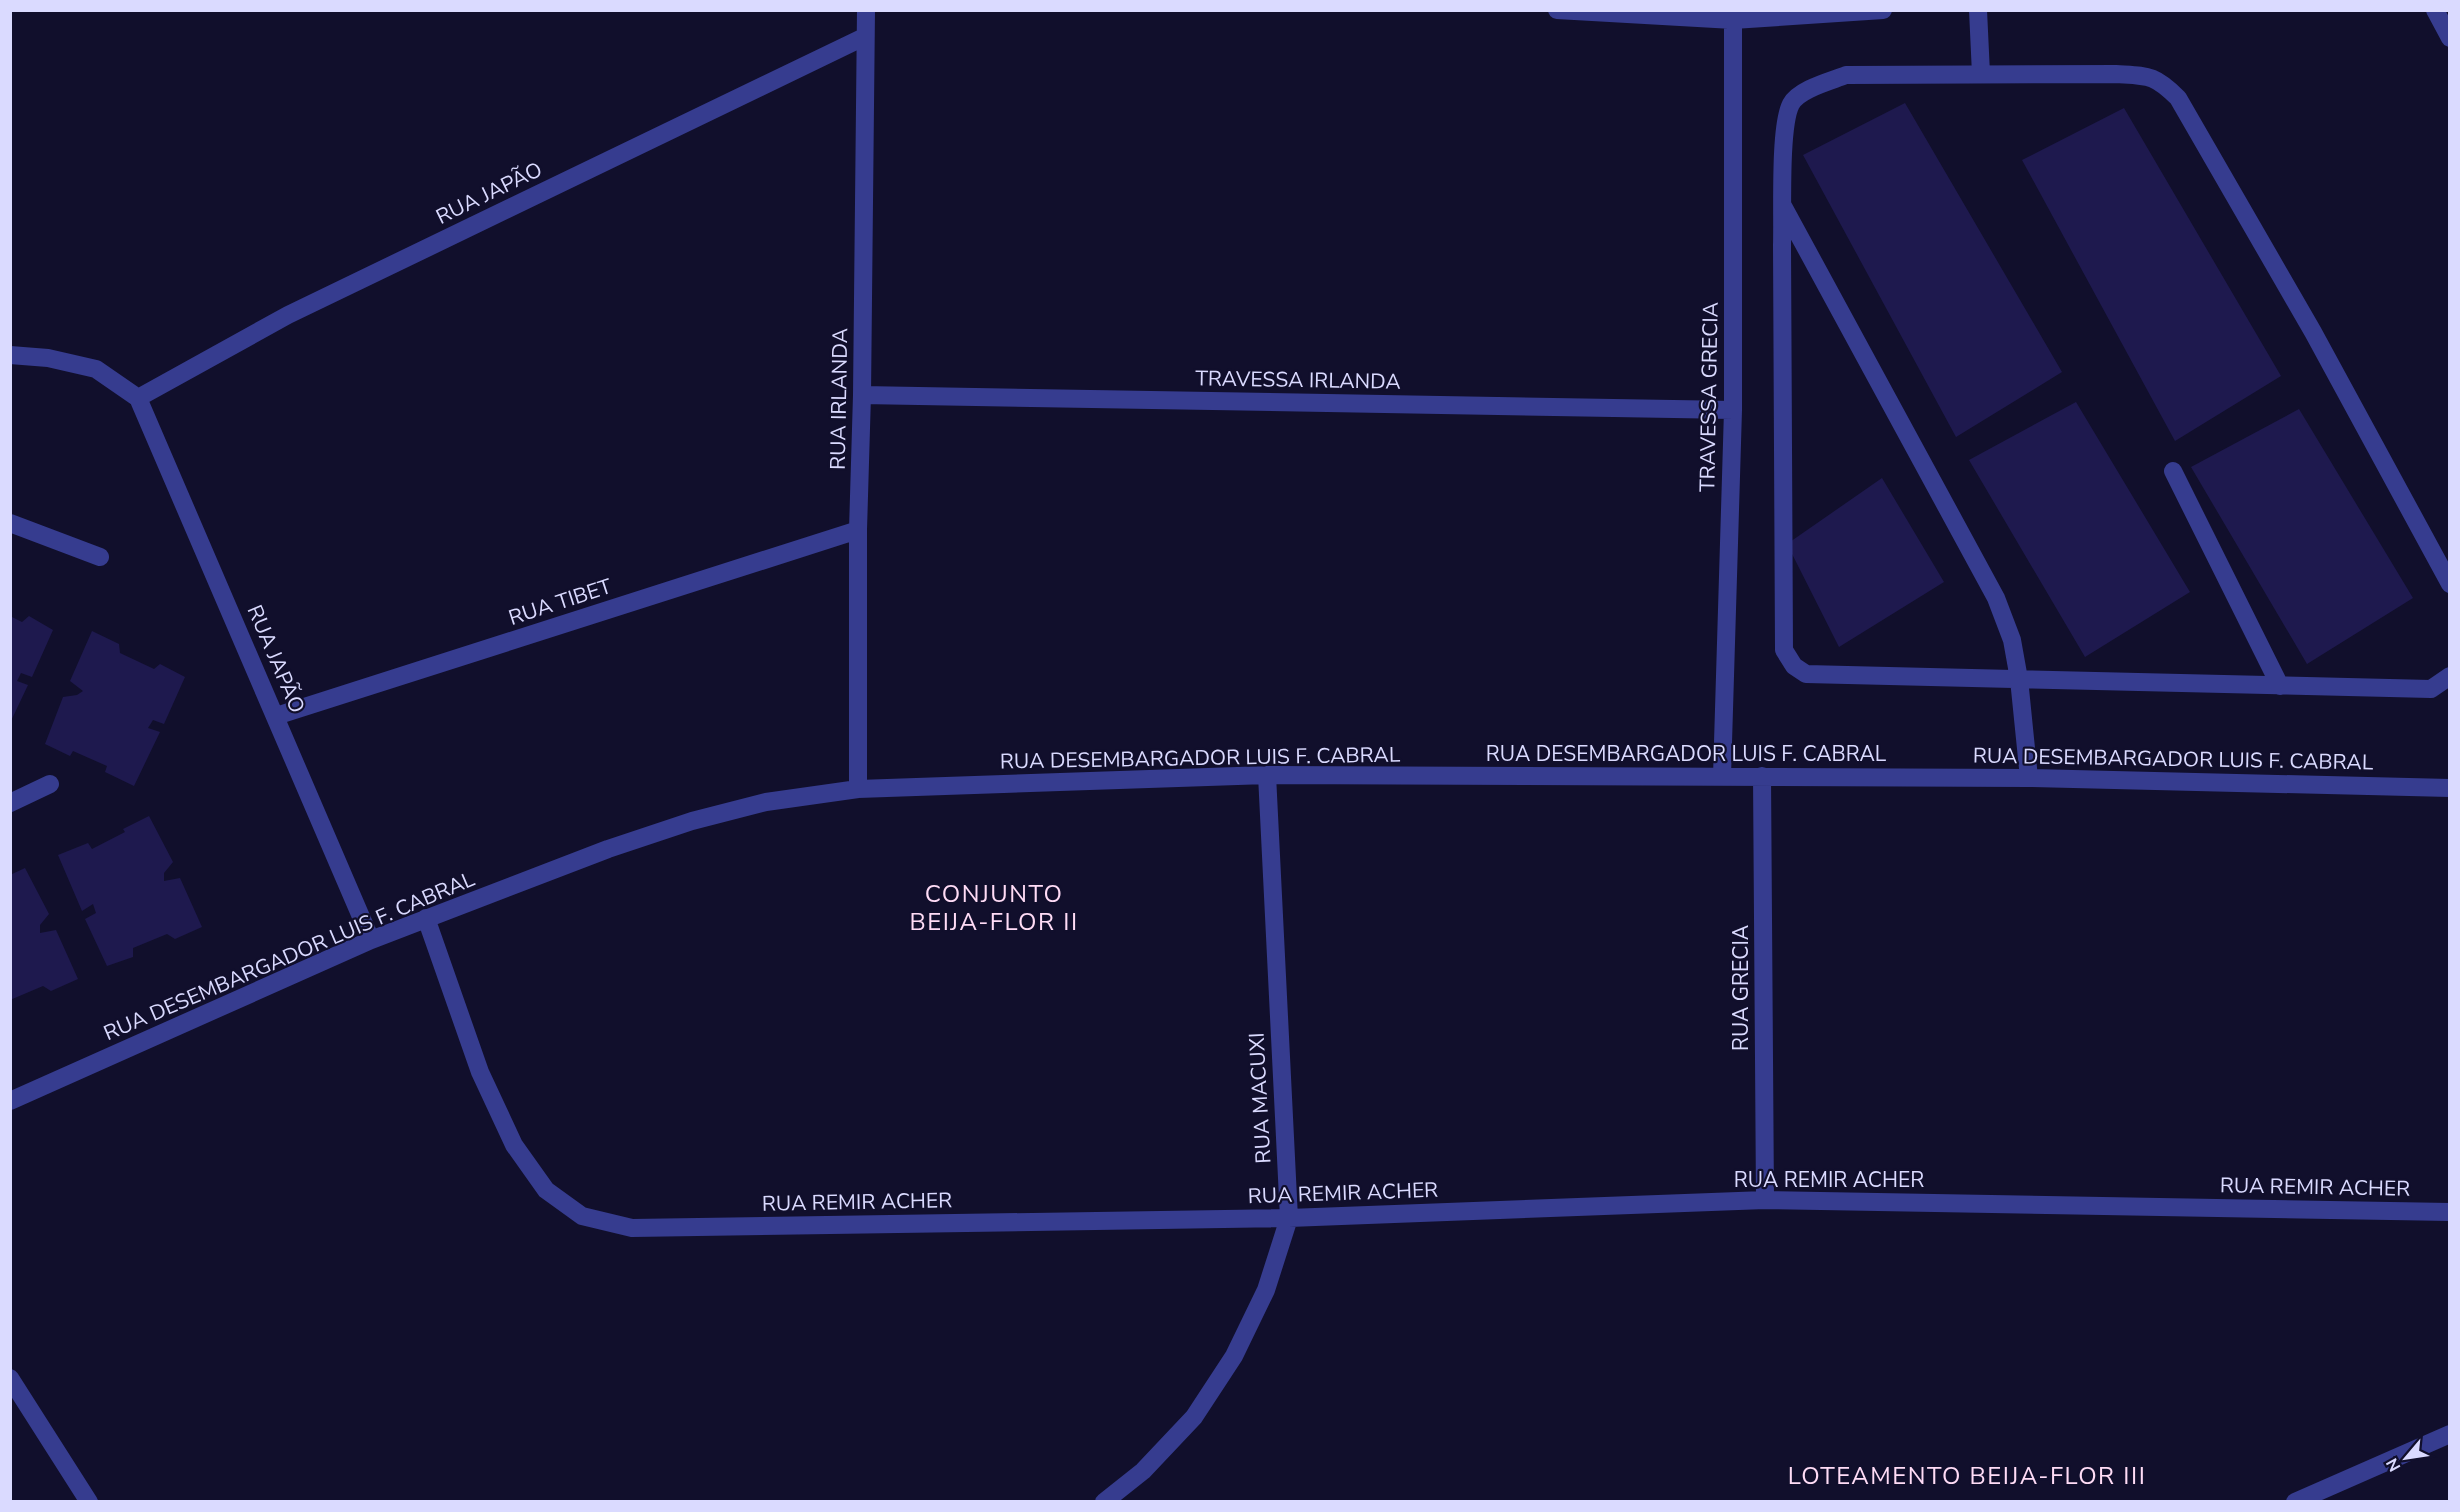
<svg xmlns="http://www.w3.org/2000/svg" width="2460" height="1512" font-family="'Nunito Sans',sans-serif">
<rect width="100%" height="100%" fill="#110f2c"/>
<!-- building -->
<path fill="#1e194e" d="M 1905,103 L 2062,372 L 1956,437 L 1803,155 Z
M 2124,108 L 2281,376 L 2175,441 L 2022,160 Z
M 2076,402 L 2190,592 L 2085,657 L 1969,460 Z
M 2299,409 L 2413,598 L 2307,664 L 2191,467 Z
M 1882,478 L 1944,582 L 1839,647 L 1787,544 Z
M 10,616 L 22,622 L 29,616 L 53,630 L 32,677 L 21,673 L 17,681 L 28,685 L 10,723 Z
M 92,631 L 119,644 L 120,653 L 154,669 L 160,664 L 185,677 L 164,724 L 153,720 L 148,728 L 160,732 L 134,786 L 105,772 L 107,766 L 73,751 L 70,756 L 45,744 L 63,697 L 77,695 L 83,691 L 70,681 Z
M 149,816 L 173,862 L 164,873 L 164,881 L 180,878 L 202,927 L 175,939 L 167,934 L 133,948 L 133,957 L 107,966 L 85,919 L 96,913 L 93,904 L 82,911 L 58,855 L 88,843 L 92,849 L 125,832 L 123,829 Z
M 25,868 L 49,914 L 40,925 L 40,933 L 56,930 L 78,979 L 51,991 L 43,986 L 10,1000 L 10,875 Z"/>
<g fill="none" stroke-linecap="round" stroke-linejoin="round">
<!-- street -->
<path stroke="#363c8f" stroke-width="18" d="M 1557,10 L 1733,20 L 1883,10
M 1978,10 L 1981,74
M 2435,10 L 2450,38
M 1783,206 L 1996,598 L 2012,640 L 2019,679 L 2029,778
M 10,355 L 48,358 L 96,369 L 138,398 L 371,940
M 862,395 L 1733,410
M 138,398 L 288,315 L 864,37
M 2173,471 L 2280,686
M 10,523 L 100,557
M 2450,584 L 2313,332 L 2178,98 C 2154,74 2148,76 2116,74 L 1846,75 C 1831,81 1799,89 1791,104 C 1779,127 1783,215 1782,245 C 1782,380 1783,515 1784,650 L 1794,666 L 1806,674 L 2431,689 L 2450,676
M 276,716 L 858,530
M 1722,776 L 1733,410 L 1733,20
M 1762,776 L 1765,1200
M 858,789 L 858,530 L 862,395 L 866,10
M 10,803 L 50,784
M 426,918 L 480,1072 L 514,1145 L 546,1190 L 582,1216 L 632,1228 L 1289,1218 L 1765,1200 L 2450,1212
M 10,1101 L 371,940 L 608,849 L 692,821 L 766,802 L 858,789 L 1267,775 L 2029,778 L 2450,788
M 10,1378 L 89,1502
M 1104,1502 L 1143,1471 L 1194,1417 L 1234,1356 L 1266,1290 L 1289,1218 L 1267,775
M 2295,1502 L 2450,1434"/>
</g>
<g text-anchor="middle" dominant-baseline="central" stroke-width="4.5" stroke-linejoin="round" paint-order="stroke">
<!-- street labels -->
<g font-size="21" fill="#dadaff" stroke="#110f2c">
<text transform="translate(489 193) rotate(-26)">RUA JAPÃO</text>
<text transform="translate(1298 380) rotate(1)">TRAVESSA IRLANDA</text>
<text transform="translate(1709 397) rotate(-89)">TRAVESSA GRECIA</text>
<text transform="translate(839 399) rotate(-89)">RUA IRLANDA</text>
<text transform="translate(560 602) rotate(-18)">RUA TIBET</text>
<text transform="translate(276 659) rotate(67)">RUA JAPÃO</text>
<text x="1686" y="754">RUA DESEMBARGADOR LUIS F. CABRAL</text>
<text transform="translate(1200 758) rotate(-1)">RUA DESEMBARGADOR LUIS F. CABRAL</text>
<text transform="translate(2173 759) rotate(1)">RUA DESEMBARGADOR LUIS F. CABRAL</text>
<text transform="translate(289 956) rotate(-23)">RUA DESEMBARGADOR LUIS F. CABRAL</text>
<text transform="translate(1741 988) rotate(-90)">RUA GRECIA</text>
<text transform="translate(1260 1098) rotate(-93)">RUA MACUXI</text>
<text x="1829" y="1180">RUA REMIR ACHER</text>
<text transform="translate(2315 1187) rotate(1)">RUA REMIR ACHER</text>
<text transform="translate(1343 1193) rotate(-2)">RUA REMIR ACHER</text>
<text transform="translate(857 1202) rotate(-1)">RUA REMIR ACHER</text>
</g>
<!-- quarter labels -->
<g font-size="24" letter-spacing="1.5" fill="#ffdcf6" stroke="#110f2c">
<text x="994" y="894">CONJUNTO<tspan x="994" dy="28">BEIJA-FLOR II</tspan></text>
<text x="1967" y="1476">LOTEAMENTO BEIJA-FLOR III</text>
</g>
</g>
<!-- border -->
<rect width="2460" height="1512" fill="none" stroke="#dadaff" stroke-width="24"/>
<!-- north arrow -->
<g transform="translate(2406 1458) rotate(241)" stroke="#110f2c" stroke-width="4.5" paint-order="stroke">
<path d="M0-4.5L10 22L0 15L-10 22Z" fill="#dadaff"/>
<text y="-9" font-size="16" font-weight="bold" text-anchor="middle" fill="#dadaff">N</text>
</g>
</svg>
